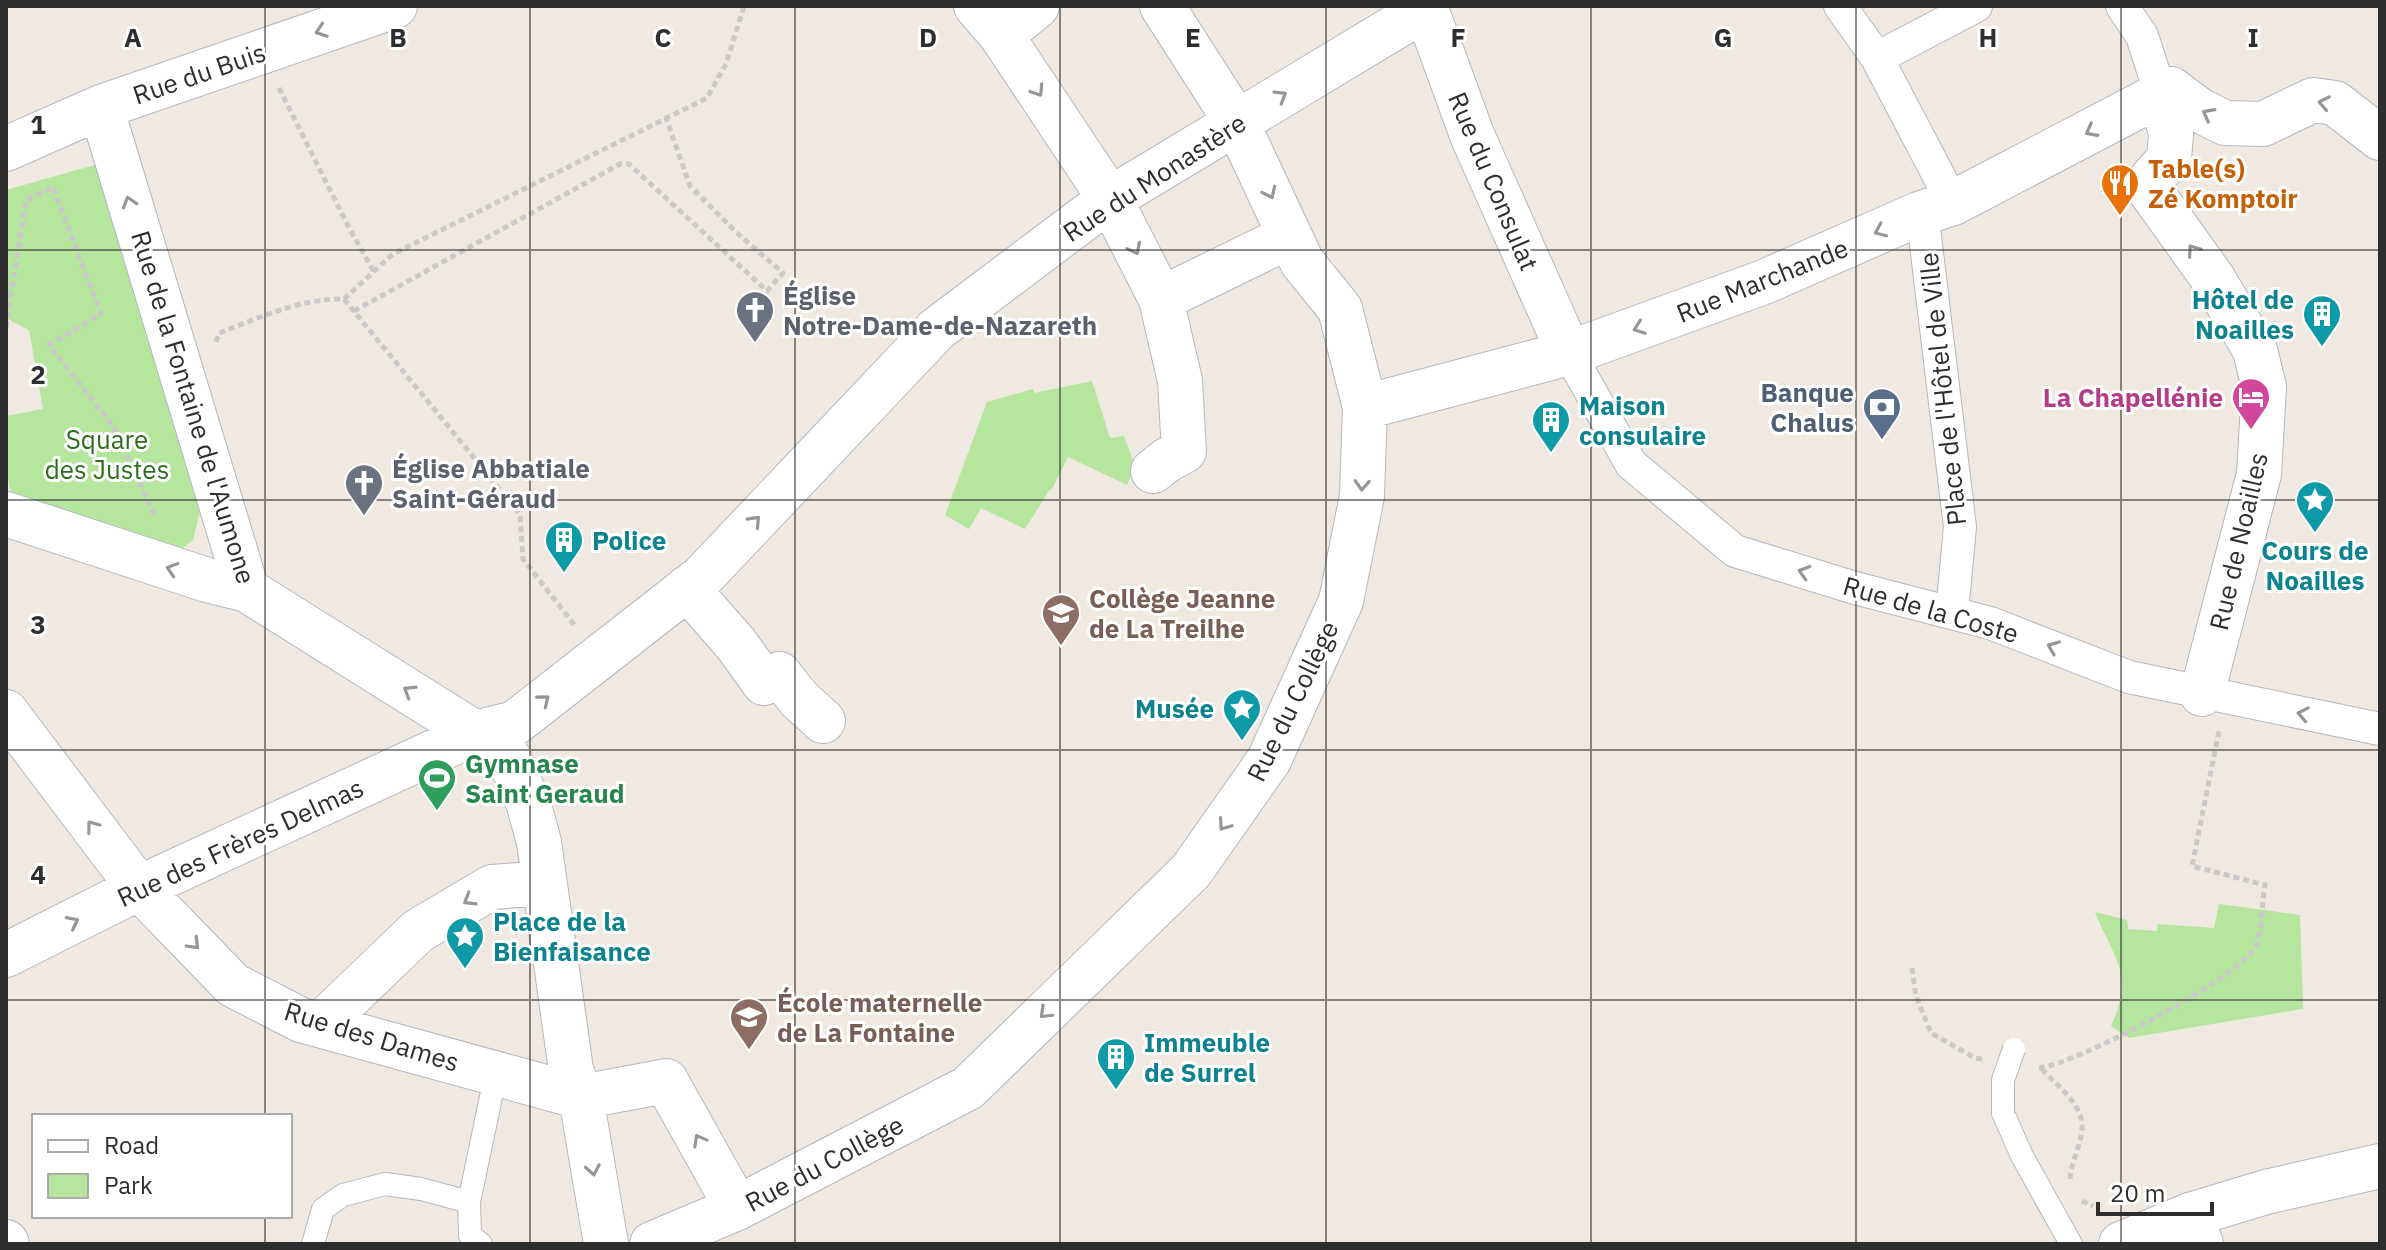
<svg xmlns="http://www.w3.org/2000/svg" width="2386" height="1250" font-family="'IBM Plex Sans',sans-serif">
<rect width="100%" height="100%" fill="#efe9e1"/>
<!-- green -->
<path fill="#b6e59e" d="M 105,162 L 202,503 L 193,540 L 173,556 L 14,507 L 6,469 L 6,416 L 43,409 L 29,330 L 6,318 L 6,190 Z
M 1092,381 L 1110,438 L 1124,436 L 1135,466 L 1127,485 L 1068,457 L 1052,489 L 1050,489 L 1025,529 L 981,508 L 969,529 L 945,515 L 987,402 L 1033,389 L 1034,393 Z
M 2219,904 L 2300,915 L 2303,1009 L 2129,1038 L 2111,1026 C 2135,974 2114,959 2095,912 L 2127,920 L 2128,929 L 2157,931 L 2158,924 L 2214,928 Z"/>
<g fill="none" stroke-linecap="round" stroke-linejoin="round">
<!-- service casing -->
<g stroke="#b4b7c1" stroke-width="24">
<path id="service" d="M 2003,1113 L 2022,1156 L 2071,1244
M 469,1202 L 470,1235 L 481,1244
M 313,1244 L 323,1209 L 343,1195 L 385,1184 L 421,1189 L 469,1202 L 496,1073"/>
</g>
<!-- pedestrian casing -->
<g stroke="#b4b7c1" stroke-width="34">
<path id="pedestrian" d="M 1840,6 L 1877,58 L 1953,203
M 2122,6 L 2142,36 L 2161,95
M 1877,58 L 1976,6
M 1919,214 L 1924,228 L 1960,527 L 1952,612
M 1569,353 L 1631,464 L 1735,551 L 1855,588 L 1990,623 L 2129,677 L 2380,729"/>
</g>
<!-- minor casing -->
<g stroke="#b4b7c1" stroke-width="46">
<path id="minor" d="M 976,6 L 1001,35 L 1110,199 L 1161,299 L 1180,381 L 1184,451 L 1167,460 L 1153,471
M 1425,6 L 1472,135 L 1569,353
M 1001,35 L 1037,6
M 2161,95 L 2171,134 L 2169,159 L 2146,185 L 2214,280 L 2255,350 L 2264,387 L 2259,474 L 2202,694
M 101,107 L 247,590 L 475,733 L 509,758 L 528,802 L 539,842 L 571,1070 L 581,1097 L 606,1244
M 6,149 L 101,107 L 395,6
M 1161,299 L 1290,236
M 1365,407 L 1569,353 L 1764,282 L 1919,214 L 1953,203 L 2171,89 L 2199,110 L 2225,123 L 2263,124 L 2313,100 L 2335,103 L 2380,138
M 6,514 L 207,580 L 247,590
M 687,588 L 736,644 L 764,683 L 779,674 L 799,699 L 823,721
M 6,712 L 139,888 L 233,985 L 301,1020 L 581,1097 L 666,1081 L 737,1208
M 6,955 L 139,888 L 475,733 L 515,723 L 702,577 L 937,329 L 1110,199 L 1425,9
M 320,1025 L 418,931 L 492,887 L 543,883
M 652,1244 L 737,1208 L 968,1088 L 1191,871 L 1269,760 L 1341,601 L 1362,496 L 1365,407 L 1340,309 L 1302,262 L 1237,123 L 1162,6"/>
</g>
<!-- tertiary casing -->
<g stroke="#b4b7c1" stroke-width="46">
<path id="tertiary" d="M 2190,1215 L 2201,1244"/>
</g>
<!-- secondary casing -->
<g stroke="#b4b7c1" stroke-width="46">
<path id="secondary" d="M 6,1242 L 7,1244
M 2121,1244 L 2190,1215 L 2266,1192 L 2380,1166"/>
</g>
<!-- path -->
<path stroke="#c9c9c9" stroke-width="5" stroke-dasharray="6 4" stroke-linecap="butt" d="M 279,88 L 347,224 L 374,272
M 344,299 L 393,254 L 707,98 L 726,64 L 744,6
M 354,311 L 620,164 L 629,164 L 767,291 L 783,273 L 736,232 L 690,186 L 666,118
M 6,327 L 26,200 L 53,187 L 101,314 L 49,345 L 113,426 L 156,518
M 216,342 L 219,333 C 259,318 301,298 344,299 L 520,514 L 523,559 L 576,627
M 1912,968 L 1916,996 L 1931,1033 L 1975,1058 L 1982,1059
M 2039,1068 C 2076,1064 2240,978 2256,946 C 2262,932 2262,901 2265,885 L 2192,866 L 2219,731
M 2042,1069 C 2056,1085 2085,1105 2082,1130 C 2081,1146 2071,1161 2070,1179
M 2082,1201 L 2093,1206"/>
<!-- service -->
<use href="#service" stroke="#fff" stroke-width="22"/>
<!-- pedestrian -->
<use href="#pedestrian" stroke="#fff" stroke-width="32"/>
<!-- minor -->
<use href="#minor" stroke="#fff" stroke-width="44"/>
<!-- tertiary -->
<use href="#tertiary" stroke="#fff" stroke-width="44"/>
<!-- secondary -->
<use href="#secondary" stroke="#fff" stroke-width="44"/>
<!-- service-bridge casing -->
<g stroke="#b4b7c1" stroke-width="24" stroke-linecap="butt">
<path id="service-bridge" d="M 2003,1113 L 2003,1080 L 2014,1049"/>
</g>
<!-- service-bridge -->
<use href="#service-bridge" stroke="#fff" stroke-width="22"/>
</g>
<!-- one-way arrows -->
<defs><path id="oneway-chevron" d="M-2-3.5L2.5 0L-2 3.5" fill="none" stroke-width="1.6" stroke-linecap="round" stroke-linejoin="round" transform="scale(2)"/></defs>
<g stroke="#969696">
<use href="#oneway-chevron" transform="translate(321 31) rotate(161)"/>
<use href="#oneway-chevron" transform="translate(1038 91) rotate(57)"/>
<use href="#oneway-chevron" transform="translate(1281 96) rotate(-31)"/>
<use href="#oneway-chevron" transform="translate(2324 103) rotate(-169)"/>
<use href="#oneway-chevron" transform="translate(2208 114) rotate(-152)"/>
<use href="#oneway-chevron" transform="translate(2091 131) rotate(152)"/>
<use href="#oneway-chevron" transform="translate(1270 193) rotate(65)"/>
<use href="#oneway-chevron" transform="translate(129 202) rotate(-107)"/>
<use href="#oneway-chevron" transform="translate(1880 231) rotate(156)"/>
<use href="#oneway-chevron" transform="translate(1135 249) rotate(63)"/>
<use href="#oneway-chevron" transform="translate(2193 250) rotate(-125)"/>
<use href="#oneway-chevron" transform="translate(1639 328) rotate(160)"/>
<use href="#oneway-chevron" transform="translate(1362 485) rotate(93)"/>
<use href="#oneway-chevron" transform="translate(755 521) rotate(-47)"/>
<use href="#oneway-chevron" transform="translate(172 569) rotate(-162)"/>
<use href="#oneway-chevron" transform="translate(1804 572) rotate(-163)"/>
<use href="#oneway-chevron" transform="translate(2053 647) rotate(-158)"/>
<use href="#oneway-chevron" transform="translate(409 691) rotate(-148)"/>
<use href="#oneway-chevron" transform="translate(544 700) rotate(-39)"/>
<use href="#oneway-chevron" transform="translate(2303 714) rotate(-169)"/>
<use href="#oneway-chevron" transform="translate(1224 825) rotate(125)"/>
<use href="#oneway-chevron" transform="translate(92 826) rotate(-127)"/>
<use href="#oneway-chevron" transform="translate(469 900) rotate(149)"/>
<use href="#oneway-chevron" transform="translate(73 922) rotate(-27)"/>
<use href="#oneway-chevron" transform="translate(194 944) rotate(46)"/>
<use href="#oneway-chevron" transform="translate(1045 1013) rotate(136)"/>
<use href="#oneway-chevron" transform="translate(699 1140) rotate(-119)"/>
<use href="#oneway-chevron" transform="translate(593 1170) rotate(80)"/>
</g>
<!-- grid -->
<path fill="none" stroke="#2e2e2e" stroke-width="2" stroke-opacity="0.55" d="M 265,6 L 265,1116M 530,6 L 530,1244M 795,6 L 795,1244M 1060,6 L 1060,1244M 1326,6 L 1326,1244M 1591,6 L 1591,1244M 1856,6 L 1856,1244M 2121,6 L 2121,1244M 6,250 L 2380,250M 6,500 L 2380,500M 6,750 L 2380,750M 6,1000 L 2380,1000M 265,1216 L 265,1244"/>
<!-- icons -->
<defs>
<g id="restaurant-pin" transform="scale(2)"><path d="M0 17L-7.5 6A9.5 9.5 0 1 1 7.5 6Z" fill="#e8710a" stroke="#fff"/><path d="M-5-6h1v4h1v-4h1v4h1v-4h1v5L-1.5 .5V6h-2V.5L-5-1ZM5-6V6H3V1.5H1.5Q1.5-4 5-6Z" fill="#fff"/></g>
<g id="church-pin" transform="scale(2)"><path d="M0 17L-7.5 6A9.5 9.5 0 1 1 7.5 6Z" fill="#6b7280" stroke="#fff"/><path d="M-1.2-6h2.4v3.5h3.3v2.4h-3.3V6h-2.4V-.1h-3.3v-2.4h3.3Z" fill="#fff"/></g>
<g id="building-pin" transform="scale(2)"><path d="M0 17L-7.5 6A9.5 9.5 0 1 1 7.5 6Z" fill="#0f9aa8" stroke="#fff"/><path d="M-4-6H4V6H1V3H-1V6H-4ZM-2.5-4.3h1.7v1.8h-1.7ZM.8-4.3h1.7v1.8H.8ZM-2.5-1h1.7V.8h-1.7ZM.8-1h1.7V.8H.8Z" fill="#fff"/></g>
<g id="hotel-pin" transform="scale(2)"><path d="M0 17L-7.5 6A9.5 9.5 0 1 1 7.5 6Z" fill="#d1479c" stroke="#fff"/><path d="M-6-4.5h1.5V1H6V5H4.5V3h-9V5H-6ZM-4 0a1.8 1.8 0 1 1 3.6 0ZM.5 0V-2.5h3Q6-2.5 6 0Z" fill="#fff"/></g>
<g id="bank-pin" transform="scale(2)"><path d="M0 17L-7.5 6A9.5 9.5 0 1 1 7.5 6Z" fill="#5c6f8a" stroke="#fff"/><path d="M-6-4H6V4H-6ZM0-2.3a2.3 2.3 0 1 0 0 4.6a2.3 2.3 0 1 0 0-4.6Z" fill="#fff"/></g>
<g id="sight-pin" transform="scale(2)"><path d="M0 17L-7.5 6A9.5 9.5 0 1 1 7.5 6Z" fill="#0f9aa8" stroke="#fff"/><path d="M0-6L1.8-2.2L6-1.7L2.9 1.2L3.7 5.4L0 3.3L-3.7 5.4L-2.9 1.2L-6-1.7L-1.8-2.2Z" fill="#fff"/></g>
<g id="school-pin" transform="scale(2)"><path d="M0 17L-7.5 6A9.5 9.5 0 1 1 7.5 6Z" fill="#8d6e63" stroke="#fff"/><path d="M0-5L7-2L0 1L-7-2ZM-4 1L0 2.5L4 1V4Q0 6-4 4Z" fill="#fff"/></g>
<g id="stadium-pin" transform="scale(2)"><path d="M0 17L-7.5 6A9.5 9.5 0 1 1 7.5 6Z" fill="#2e9e5b" stroke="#fff"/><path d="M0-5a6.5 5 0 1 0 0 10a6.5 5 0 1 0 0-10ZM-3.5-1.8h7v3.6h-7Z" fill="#fff"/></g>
</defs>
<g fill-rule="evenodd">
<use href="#restaurant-pin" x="2120" y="183"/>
<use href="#church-pin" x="755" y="310"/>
<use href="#building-pin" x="2322" y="314"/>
<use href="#hotel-pin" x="2251" y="397"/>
<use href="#bank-pin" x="1882" y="407"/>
<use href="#building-pin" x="1551" y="420"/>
<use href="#church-pin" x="364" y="483"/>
<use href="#sight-pin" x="2315" y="500"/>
<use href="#building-pin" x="564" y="540"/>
<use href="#school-pin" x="1061" y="613"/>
<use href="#sight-pin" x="1242" y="708"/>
<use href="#stadium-pin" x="437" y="778"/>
<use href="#sight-pin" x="465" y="936"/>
<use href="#school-pin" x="749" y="1017"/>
<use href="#building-pin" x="1116" y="1057"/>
</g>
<g text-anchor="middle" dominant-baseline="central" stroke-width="6" stroke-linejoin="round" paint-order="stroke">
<!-- street labels -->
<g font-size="26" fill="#2e2e2e" stroke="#fff">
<text transform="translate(199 73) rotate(-19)">Rue du Buis</text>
<text transform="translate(1154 177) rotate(-33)">Rue du Monastère</text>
<text transform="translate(1494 181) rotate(67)">Rue du Consulat</text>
<text transform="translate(1762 280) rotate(-22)">Rue Marchande</text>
<text transform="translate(1942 389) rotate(-96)">Place de l'Hôtel de Ville</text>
<text transform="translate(194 407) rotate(73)">Rue de la Fontaine de l'Aumone</text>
<text transform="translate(2238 541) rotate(-77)">Rue de Noailles</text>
<text transform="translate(1931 609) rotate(16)">Rue de la Coste</text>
<text transform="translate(1292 701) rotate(-64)">Rue du Collège</text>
<text transform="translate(240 842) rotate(-25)">Rue des Frères Delmas</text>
<text transform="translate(372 1036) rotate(17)">Rue des Dames</text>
<text transform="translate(824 1163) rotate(-28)">Rue du Collège</text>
</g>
<!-- food labels -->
<g font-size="26" font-weight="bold" fill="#c56008" stroke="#fff" text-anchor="start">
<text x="2148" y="168">Table(s)<tspan x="2148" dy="30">Zé Komptoir</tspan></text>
</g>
<!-- worship labels -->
<g font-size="26" font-weight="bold" fill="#5b616d" stroke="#fff" text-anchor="start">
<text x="783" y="295">Église<tspan x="783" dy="30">Notre-Dame-de-Nazareth</tspan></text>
<text x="392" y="468">Église Abbatiale<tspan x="392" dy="30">Saint-Géraud</tspan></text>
</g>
<!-- culture labels -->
<g font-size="26" font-weight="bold" fill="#0d838f" stroke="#fff" text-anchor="start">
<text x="2294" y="299" text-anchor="end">Hôtel de<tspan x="2294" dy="30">Noailles</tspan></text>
<text x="1579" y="405">Maison<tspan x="1579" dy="30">consulaire</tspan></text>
<text x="592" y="540">Police</text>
<text x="2315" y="550" text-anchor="middle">Cours de<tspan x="2315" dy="30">Noailles</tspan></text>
<text x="1214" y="708" text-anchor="end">Musée</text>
<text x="493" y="921">Place de la<tspan x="493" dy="30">Bienfaisance</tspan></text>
<text x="1144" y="1042">Immeuble<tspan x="1144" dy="30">de Surrel</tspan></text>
</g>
<!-- service labels -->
<g font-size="26" font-weight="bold" fill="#4e5e75" stroke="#fff" text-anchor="end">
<text x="1854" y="392">Banque<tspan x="1854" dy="30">Chalus</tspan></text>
</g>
<!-- hotel labels -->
<g font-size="26" font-weight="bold" fill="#b23c85" stroke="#fff" text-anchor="end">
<text x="2223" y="397">La Chapellénie</text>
</g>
<!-- park labels -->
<g font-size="26" fill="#2c6e1b" stroke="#fff">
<text x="107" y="439">Square<tspan x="107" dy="30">des Justes</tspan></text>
</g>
<!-- education labels -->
<g font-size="26" font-weight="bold" fill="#785e54" stroke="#fff" text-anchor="start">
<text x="1089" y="598">Collège Jeanne<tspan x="1089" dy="30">de La Treilhe</tspan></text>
<text x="777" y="1002">École maternelle<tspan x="777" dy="30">de La Fontaine</tspan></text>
</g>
<!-- leisure labels -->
<g font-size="26" font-weight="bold" fill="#27864d" stroke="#fff" text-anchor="start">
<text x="465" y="763">Gymnase<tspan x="465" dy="30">Saint Geraud</tspan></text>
</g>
</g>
<g font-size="26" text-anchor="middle" font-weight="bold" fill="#2e2e2e" stroke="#fff" stroke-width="6" stroke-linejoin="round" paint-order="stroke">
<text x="133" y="47">A</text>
<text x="398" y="47">B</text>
<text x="663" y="47">C</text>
<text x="928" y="47">D</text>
<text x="1193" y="47">E</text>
<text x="1458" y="47">F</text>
<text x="1723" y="47">G</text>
<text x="1988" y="47">H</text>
<text x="2253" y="47">I</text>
<text x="38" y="134">1</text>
<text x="38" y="384">2</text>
<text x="38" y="634">3</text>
<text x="38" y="884">4</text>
</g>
<!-- border -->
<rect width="2386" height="1250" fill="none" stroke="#2e2e2e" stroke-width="16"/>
<!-- legend -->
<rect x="32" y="1114" width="260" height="104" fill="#ffffff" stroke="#ababab" stroke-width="2"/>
<rect x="48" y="1140" width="40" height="12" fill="#ffffff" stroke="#ababab" stroke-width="2"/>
<text x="104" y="1154" font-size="24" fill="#2e2e2e">Road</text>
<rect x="48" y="1174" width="40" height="24" fill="#b6e59e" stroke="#ababab" stroke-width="2"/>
<text x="104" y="1194" font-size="24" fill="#2e2e2e">Park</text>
<!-- scale -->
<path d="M2098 1202v12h114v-12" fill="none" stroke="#2e2e2e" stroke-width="4"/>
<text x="2110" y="1202" font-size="24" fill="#2e2e2e" stroke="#ffffff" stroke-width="6" paint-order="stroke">20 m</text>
</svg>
